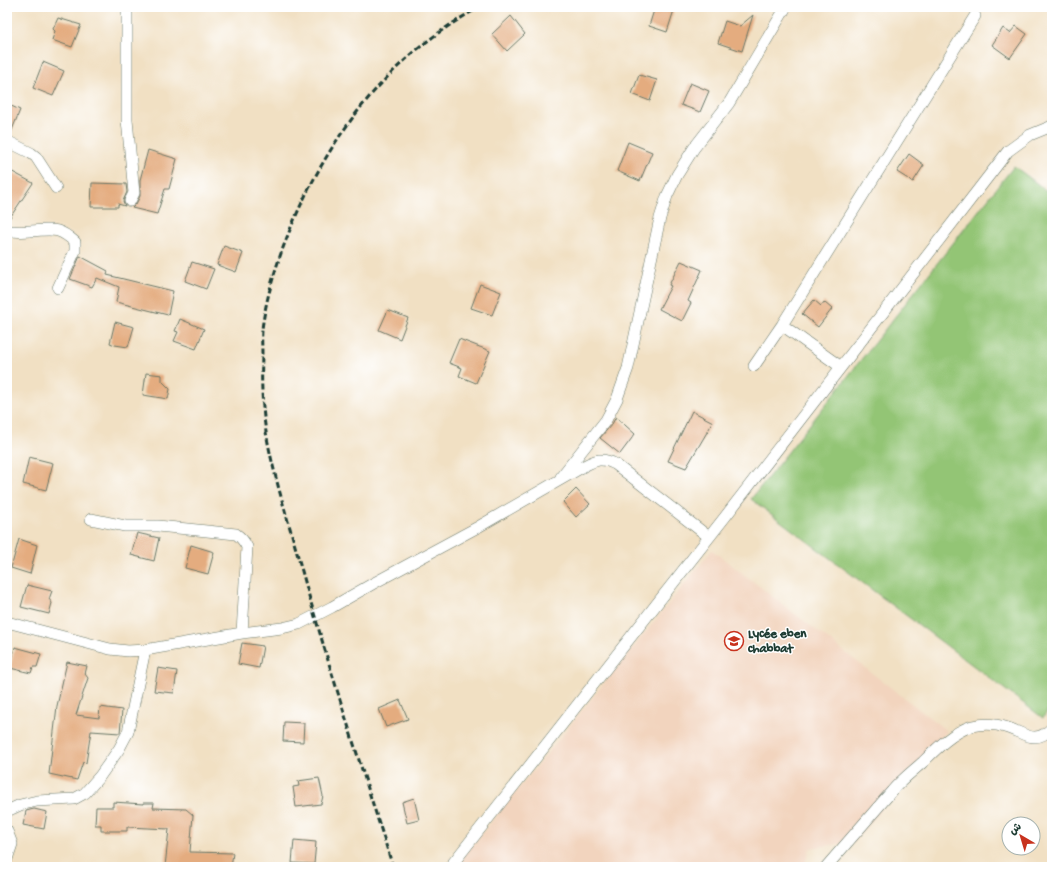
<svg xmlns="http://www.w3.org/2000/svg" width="1059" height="874" font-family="'Gochi Hand','Playpen Sans Arabic',sans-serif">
<rect width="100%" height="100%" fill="#fff"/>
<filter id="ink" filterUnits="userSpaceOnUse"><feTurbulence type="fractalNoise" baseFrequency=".025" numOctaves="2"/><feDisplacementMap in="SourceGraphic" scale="8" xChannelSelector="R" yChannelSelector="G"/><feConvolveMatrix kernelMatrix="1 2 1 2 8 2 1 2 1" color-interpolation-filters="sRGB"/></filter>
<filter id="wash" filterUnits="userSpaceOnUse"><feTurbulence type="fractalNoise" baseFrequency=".012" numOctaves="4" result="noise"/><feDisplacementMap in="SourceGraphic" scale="16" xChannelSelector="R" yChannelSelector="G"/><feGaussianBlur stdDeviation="0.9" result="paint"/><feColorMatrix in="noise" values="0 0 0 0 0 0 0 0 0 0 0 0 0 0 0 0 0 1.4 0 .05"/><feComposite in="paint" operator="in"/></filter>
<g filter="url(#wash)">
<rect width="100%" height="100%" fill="#f1e0c3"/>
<!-- built -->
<path fill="#f2d4be" d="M 712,550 L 947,731 L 854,842 L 810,848 L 805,863 L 802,867 L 455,867 Z"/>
<!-- green -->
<path fill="#93c575" stroke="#598154" d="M 1014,166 L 1052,195 L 1052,704 L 1043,718 L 751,499 Z"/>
<g id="blocks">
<!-- building -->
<path fill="#e4ac7f" d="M 655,7 L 675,7 L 667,32 L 649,26 Z
M 753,15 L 742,51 L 718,43 L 725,21 L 740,26 Z
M 511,16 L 525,34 L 507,51 L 492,34 Z
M 58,18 L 81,25 L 72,47 L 52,40 L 55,31 L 53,29 Z
M 1016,26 L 1027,34 L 1010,58 L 992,45 L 1003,28 L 1010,33 Z
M 43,62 L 64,71 L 53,96 L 33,88 Z
M 639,75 L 657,80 L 650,101 L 632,94 Z
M 690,83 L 709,91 L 700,112 L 681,105 Z
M 7,104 L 20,110 L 10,135 L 7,134 Z
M 628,142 L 652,152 L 640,181 L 617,171 Z
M 148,150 L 177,159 L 169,189 L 165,189 L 157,214 L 132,208 L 136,204 L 140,196 L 140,180 Z
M 909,154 L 924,165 L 913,182 L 897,172 Z
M 7,169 L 33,183 L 7,222 Z
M 92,183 L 126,184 L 127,192 L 123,201 L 125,206 L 118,204 L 118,207 L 91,207 Z
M 224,246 L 243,253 L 236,272 L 217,265 Z
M 80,256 L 108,271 L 107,275 L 173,291 L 168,315 L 116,302 L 119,287 L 97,278 L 92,287 L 70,279 Z
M 681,261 L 702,270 L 688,301 L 691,303 L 682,321 L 659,309 L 671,286 L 669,285 Z
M 192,262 L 214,269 L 206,289 L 185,281 Z
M 480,284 L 501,292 L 492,315 L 471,308 Z
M 814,300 L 821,306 L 824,302 L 832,309 L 818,327 L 802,314 Z
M 388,310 L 408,318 L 400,339 L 379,330 Z
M 180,319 L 204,329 L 196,349 L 174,341 L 178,332 L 175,331 Z
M 115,322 L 134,327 L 128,347 L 115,345 L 110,343 Z
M 459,339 L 490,351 L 476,383 L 459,376 L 462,368 L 449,363 Z
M 146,373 L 162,375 L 162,381 L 170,389 L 168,399 L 143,395 Z
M 692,411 L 713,422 L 686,468 L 668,461 Z
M 616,417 L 635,434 L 620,454 L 600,438 L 612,424 Z
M 29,457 L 53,463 L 46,490 L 23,484 Z
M 576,489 L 590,504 L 576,517 L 563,502 Z
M 137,533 L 159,538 L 154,561 L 131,555 Z
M 19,539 L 37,545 L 30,574 L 11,568 Z
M 191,545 L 214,552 L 208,574 L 185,568 Z
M 27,585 L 52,591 L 49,599 L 52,603 L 49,614 L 21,607 Z
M 242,643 L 263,646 L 259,668 L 238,664 Z
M 15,647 L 41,654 L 37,667 L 33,667 L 31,673 L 10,668 Z
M 67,662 L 87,666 L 85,674 L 88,678 L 76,715 L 99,718 L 100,707 L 122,710 L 120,733 L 91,731 L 86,763 L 83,762 L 77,780 L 49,774 L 57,706 Z
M 158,668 L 177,671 L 174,693 L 154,691 Z
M 400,700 L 408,719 L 386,727 L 379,709 Z
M 284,722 L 304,723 L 303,742 L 283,741 Z
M 319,778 L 323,796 L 321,804 L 296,807 L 293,787 L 299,786 L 298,781 Z
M 414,798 L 419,820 L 407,823 L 402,802 Z
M 113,802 L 143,804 L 143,803 L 154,803 L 153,808 L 186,809 L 193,815 L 190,852 L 233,853 L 231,867 L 165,867 L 169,829 L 127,827 L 127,831 L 101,831 L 101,825 L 95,825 L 96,807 L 113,807 Z
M 34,809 L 47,812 L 44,829 L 23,825 L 26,811 Z
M 294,840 L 316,842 L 314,864 L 292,863 Z"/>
</g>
</g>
<g filter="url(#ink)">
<use href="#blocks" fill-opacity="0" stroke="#687666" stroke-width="1"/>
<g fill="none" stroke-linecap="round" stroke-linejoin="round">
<!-- street casing -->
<g stroke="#687666" stroke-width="12">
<path id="street" d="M 127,7 L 127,120 L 134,193 L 130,201
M 7,141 L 31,153 L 36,157 L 56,188
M 7,231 C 15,231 22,232 30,231 C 52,230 57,226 75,242 L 75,251 L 58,288
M 782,325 L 841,367
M 754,366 L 782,325 L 975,16
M 561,477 L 606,420 L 617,399 L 628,368 L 660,218 L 667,196 L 677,175 L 694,148 L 729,103 L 786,7
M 91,519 L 125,526 L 158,526 L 236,534 C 242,538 244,541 247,547 L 242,633
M 7,622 L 110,649 L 128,651 L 145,650 L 242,633 L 282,628 L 299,624 L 332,607 L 374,583 L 478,527 L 584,466 C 596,460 601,457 615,464 L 709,537
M 7,811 L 20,805 L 37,801 L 74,799 L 85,793 L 100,776 L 119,749 L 128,732 L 145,650
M 7,831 L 12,844 L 7,859
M 450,867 L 725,517 L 1008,151 L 1030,135 L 1052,126
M 826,867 C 848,842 870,816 892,791 C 901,780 913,771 923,762 C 937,748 953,732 972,726 C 984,723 996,724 1008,728 C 1026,734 1035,745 1052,728"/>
</g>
<!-- street -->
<use href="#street" stroke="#fff" stroke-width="11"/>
<!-- rail -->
<path stroke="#1f3d34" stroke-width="3" stroke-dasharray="6 3" stroke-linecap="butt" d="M 393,867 C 360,763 326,659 297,553 C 286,513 273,473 266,432 C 262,407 261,381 262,355 C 262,344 261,333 263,322 C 272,266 298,204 327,156 C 365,93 415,42 480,7"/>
</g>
</g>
<!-- icons -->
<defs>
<g id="school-ring" transform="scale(1)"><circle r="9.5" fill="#fff" stroke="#c8321e" stroke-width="1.5"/><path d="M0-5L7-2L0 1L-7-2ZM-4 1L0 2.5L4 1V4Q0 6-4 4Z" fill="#c8321e"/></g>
</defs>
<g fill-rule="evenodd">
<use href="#school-ring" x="734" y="641"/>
</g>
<g text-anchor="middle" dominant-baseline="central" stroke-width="3" stroke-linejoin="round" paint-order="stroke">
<!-- poi labels -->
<g font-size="13" font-weight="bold" fill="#1f3d34" stroke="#fff" text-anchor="start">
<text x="748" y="634">Lycée eben<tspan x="748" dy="15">chabbat</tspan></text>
</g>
</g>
<!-- margin -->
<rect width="1059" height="874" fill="none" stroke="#fff" stroke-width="24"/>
<!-- north arrow -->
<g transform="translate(1021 836) rotate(322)"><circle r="19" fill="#ffffff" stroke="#a5b1ae"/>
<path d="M0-3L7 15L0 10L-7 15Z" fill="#c8321e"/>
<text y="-6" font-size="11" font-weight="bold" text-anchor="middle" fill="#1f3d34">ش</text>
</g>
</svg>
